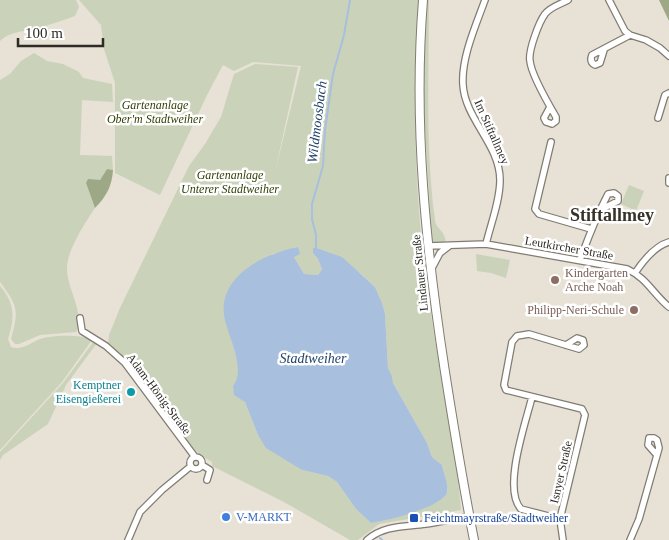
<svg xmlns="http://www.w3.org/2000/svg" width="669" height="540" font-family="'Times New Roman',serif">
<rect width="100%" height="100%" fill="#e7e1d6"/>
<!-- green -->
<path fill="#cad3ba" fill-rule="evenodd" d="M 0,0 L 76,0 L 79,7 L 75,16 C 63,20 50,25 37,28 C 24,32 10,31 0,41 Z
M 79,0 L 420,0 C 411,104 415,212 431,315 C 441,380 456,445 461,510 L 379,524 L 358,540 L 350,540 L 284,502 L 212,466 L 212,462 L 202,456 L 194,449 L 108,345 L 109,335 L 120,308 L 189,166 L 205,144 L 221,117 L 234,74 L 255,64 L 298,67 L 275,172 L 301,66 L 253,62 L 234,71 L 223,65 L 208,93 L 160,195 L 115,173 L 115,83 L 104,49 L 101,25 ZM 298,247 L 294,257 L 304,274 L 318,275 L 322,269 L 318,259 L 313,253 L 360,273 L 375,287 L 382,303 L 385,314 L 388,368 L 392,376 L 393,383 L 427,443 L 432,457 L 442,465 L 448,490 L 439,501 L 386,520 L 371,523 L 356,509 L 337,482 L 328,476 L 302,470 L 258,435 L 245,402 L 233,390 L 239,375 L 238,363 L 224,313 L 272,254 Z
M 426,0 L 429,0 C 429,73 425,147 435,220 C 436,230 444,228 446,243 L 432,243 L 422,80 Z
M 34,53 L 47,61 L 63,64 L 79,72 L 83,78 L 112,84 L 113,102 L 82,100 L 80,155 L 112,156 L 113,170 L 107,169 L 100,180 L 86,183 L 95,208 C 85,223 67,250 67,268 C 66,287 86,314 76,332 L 40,335 L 19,344 L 15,344 L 11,339 C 19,310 18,306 0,282 L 0,80 L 10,74 L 21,61 Z
M 629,185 L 644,191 L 636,211 L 621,204 Z
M 476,254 L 510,260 L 506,278 L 491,273 L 477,271 Z
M 0,286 C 15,303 15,318 8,339 L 11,347 C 22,351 30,343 40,339 C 52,335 81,334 92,340 L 62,382 L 0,450 Z
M 94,341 L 97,343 L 66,385 L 48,424 L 3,455 L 0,460 L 0,452 L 63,383 Z"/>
<!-- forest -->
<path fill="#9da886" d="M 659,0 L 669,0 L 669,21 Z
M 107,169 L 113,170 C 112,186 106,197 95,208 L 86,183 L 88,179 L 100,180 Z"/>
<!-- water -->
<path fill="#a8bfdd" d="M 298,247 L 300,254 L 294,257 L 304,274 L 318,275 L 322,269 L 318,259 L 313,253 L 313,248 L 316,248 L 342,257 L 375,287 L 382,303 L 385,314 L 388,368 L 392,376 L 393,383 L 427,443 L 432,457 L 442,465 C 443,472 449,485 447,492 C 443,507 386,521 371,523 L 356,509 L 337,482 L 328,476 L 302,470 L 266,448 L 258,435 L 245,402 L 234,395 L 233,386 C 247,369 227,335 224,315 C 219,275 266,253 298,247 Z"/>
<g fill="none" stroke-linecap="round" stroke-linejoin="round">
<!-- stream -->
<path stroke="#a8bfdd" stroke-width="2" d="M 316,248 L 316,235 L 312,219 L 312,204 L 323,166 L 325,130 L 333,74 L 344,35 L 350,0
M 380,538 L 382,540"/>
<!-- minor casing -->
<g stroke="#817c72" stroke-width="8">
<path id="minor" d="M 485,0 C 476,25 461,58 463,85 C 465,119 500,145 500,180 C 500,201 491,223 486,244
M 609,0 L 625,31 L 630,35 L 646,40 L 660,48 L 669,56
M 604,50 L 600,63 L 595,65 C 591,63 590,60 592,55 L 630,35
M 550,107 L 544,118 L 546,122 L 552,124 L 556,121 L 556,117 C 549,105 531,73 530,61 C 528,51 539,22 545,14 C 550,7 561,4 568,0
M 658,118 L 665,95 L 669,93
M 551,142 L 535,209 L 539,214 L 591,229
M 669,178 L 669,183
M 428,246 L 486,244 L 627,269 C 647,278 653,294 669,307
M 580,260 C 588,238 597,215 608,194 L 614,193 L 618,196 L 618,201 L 600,210
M 431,270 L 440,253 L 449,246
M 635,273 C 643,261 655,246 669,242
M 80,318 L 82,331 L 106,346 L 125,363 L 195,457
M 532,397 C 526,422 502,489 521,509 L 560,519
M190 463a6 6 0 1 1 12 0a6 6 0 1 1-12 0Z
M 202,465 L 210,470 L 207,480
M 128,540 L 140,512 L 162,490 L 191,466
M 367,540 C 384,525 405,527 426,524 C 441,522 455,518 469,517
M 563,540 L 560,519 L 585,415 L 582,409 L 506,390 L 504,385 L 512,342 L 517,336 L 529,334 L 579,349 L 584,345 L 583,340 L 577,338 L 566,345
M 630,540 L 639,519 L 659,448 L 657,440 L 654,438 L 649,438 L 648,445 L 656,454"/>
</g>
<!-- major casing -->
<g stroke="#817c72" stroke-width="10">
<path id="major" d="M 423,0 C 413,125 426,249 445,372 C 454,429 463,484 474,540"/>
</g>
<!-- minor -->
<use href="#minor" stroke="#fff" stroke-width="5.5"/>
<!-- major -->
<use href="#major" stroke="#fff" stroke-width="8"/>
</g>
<!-- markers -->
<g fill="#8d6e63" stroke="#fff" stroke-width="2">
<circle cx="555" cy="280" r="5"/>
<circle cx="634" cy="310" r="5"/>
</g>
<circle fill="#0f9aa8" stroke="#fff" stroke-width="2" cx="131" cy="392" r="5"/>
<circle fill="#3f7fe0" stroke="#fff" stroke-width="2" cx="226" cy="517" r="5"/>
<rect fill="#1a4fb4" stroke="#fff" stroke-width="2" x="409" y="513" width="10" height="10" rx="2.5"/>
<g text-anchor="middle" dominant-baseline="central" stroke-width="5" stroke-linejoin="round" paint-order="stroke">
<!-- park labels -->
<g font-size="12" font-style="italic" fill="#323f06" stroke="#fff">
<text x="155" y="105">Gartenanlage<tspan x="155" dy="14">Ober'm Stadtweiher</tspan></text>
<text x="230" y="175">Gartenanlage<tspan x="230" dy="14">Unterer Stadtweiher</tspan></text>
</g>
<!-- street labels -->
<g font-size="12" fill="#2d2b26" stroke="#fff">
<text transform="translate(492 132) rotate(66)">Im Stiftallmey</text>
<text transform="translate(569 248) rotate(10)">Leutkircher Straße</text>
<text transform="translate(420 273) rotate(-96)">Lindauer Straße</text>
<text transform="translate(159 394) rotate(53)">Adam-Hönig-Straße</text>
<text transform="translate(561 472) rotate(-77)">Isnyer Straße</text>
</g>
<!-- education labels -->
<g font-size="12" fill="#785e54" stroke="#fff" text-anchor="start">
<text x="565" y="273">Kindergarten<tspan x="565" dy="14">Arche Noah</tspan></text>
<text x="624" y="310" text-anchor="end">Philipp-Neri-Schule</text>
</g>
<!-- culture labels -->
<g font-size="12" fill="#0d838f" stroke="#fff" text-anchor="end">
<text x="121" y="385">Kemptner<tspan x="121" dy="14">Eisengießerei</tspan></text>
</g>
<!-- shop labels -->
<g font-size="12" fill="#366cbe" stroke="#fff" text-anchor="start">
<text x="236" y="517">V-MARKT</text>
</g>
<!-- transit labels -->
<g font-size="12" fill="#164399" stroke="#fff" text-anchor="start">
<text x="424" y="518">Feichtmayrstraße/Stadtweiher</text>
</g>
<!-- water labels -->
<g font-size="14" font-style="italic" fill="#22436b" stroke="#fff">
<text transform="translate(317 122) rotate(-83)">Wildmoosbach</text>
<text x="313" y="358">Stadtweiher</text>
</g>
<!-- district labels -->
<g font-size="18" font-weight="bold" fill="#38332a" stroke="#fff">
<text x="612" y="215">Stiftallmey</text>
</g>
</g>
<!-- scale -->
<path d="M18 38v8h85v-8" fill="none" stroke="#2d2b26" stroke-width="2.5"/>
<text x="25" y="38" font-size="15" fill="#2d2b26" stroke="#ffffff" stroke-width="4" paint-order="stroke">100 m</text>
</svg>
